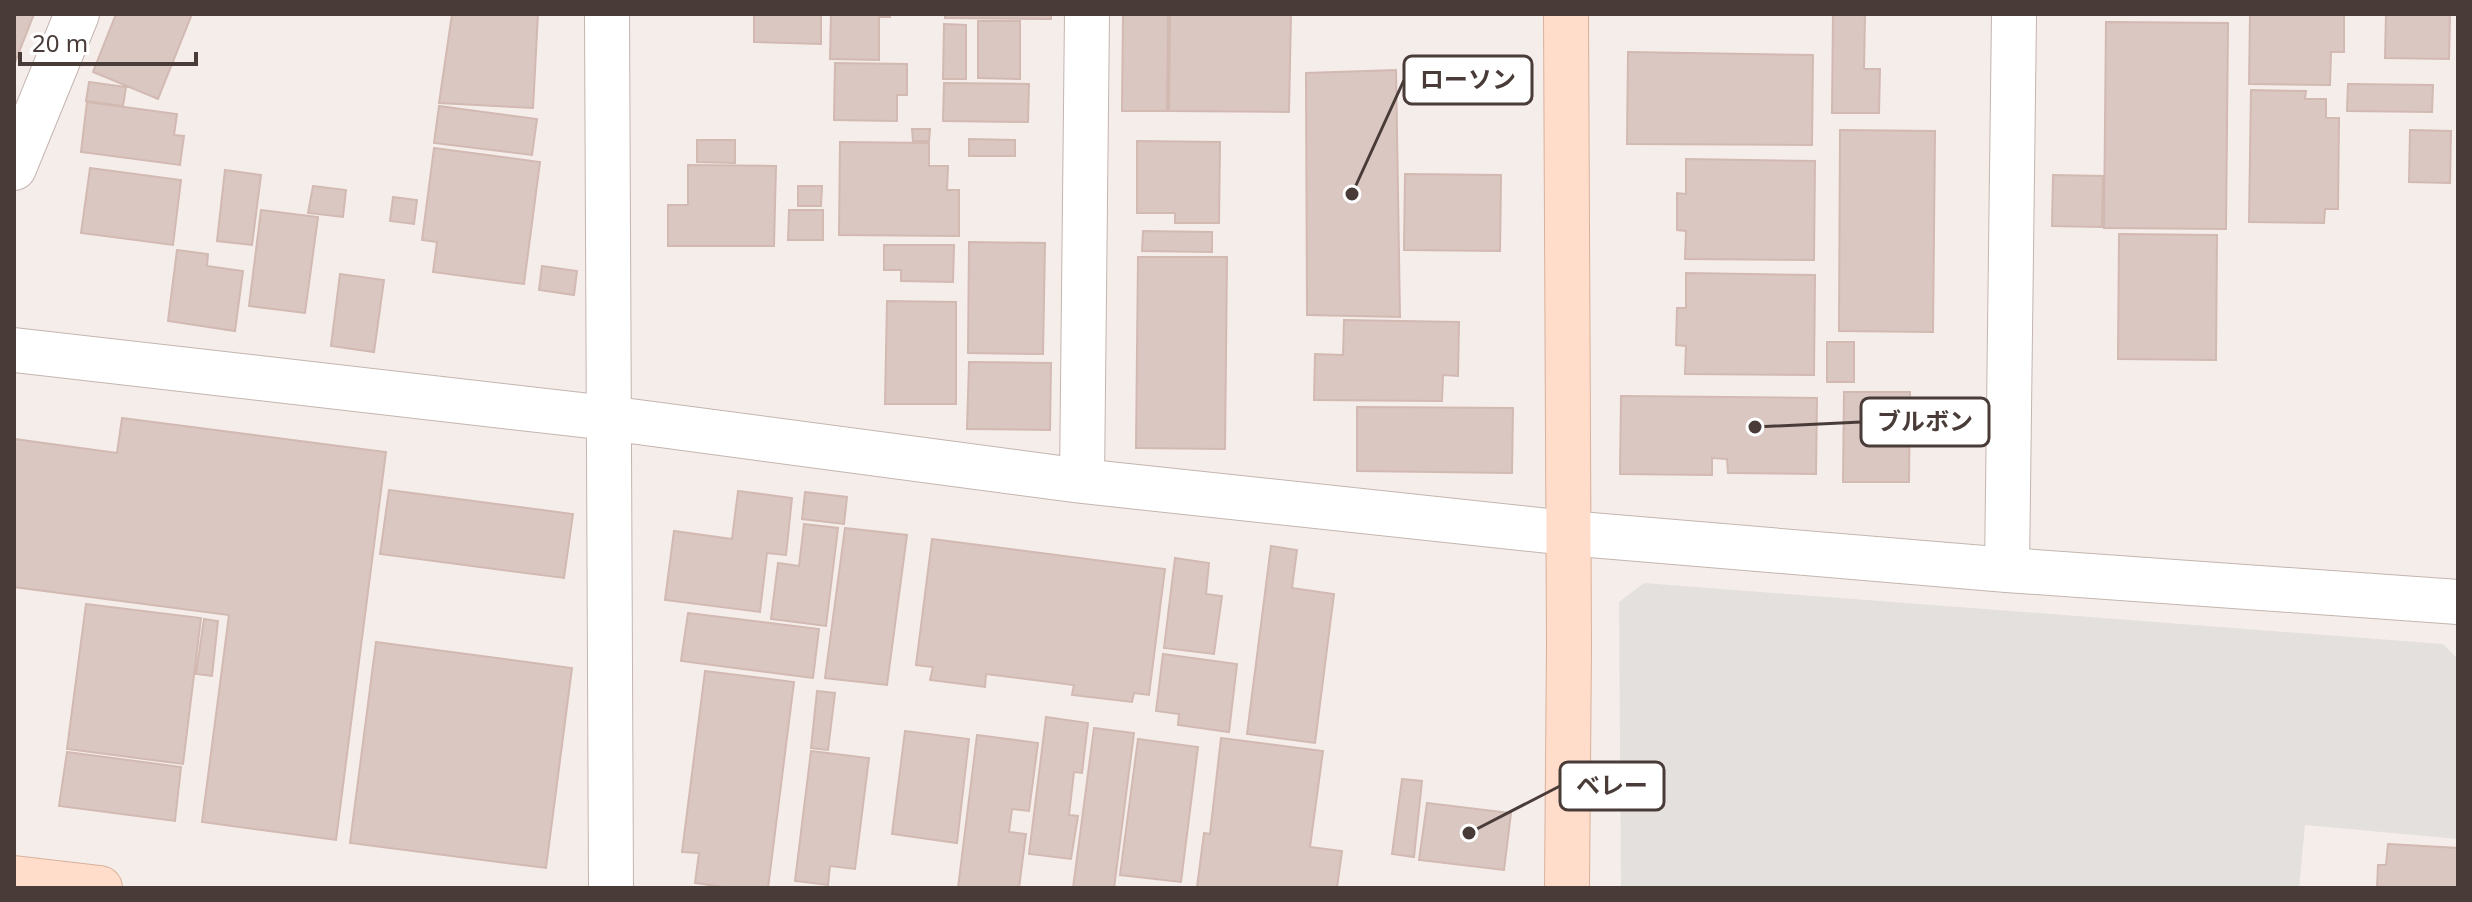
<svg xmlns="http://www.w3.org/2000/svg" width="2472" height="902" font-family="'Noto Sans','Noto Sans JP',sans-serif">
<rect width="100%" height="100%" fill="#f5edea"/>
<!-- parking -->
<path fill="#e4e0de" d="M 1644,583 L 2443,644 L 2458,659 L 2458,839 L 2305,825 L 2299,888 L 1621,888 L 1619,602 Z"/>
<!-- building -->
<path fill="#dac7c2" stroke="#d2b9b2" stroke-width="2" d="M 14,14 L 34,14 L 14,65 Z
M 116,14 L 192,14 L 158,99 L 93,72 Z
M 452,14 L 538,14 L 533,108 L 439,103 Z
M 754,14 L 821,14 L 821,44 L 754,42 Z
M 831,14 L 890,14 L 890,17 L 879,17 L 879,60 L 830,59 Z
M 945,14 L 1051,14 L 1051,19 L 945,18 Z
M 1123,14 L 1168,14 L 1167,111 L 1122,111 Z
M 1170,14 L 1291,14 L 1289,112 L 1169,111 Z
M 1833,14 L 1865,14 L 1864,69 L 1880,69 L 1879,113 L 1832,113 Z
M 2250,14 L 2344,14 L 2344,52 L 2331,52 L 2330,85 L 2249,84 Z
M 2386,14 L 2450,14 L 2449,59 L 2385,58 Z
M 978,21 L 1020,21 L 1020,79 L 978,78 Z
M 2106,22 L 2228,23 L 2226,229 L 2104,228 Z
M 944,24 L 966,25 L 966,79 L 943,79 Z
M 1628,52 L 1813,55 L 1812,145 L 1627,144 Z
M 835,63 L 907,64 L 907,95 L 897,95 L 897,121 L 834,120 Z
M 1396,70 L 1400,317 L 1307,315 L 1306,73 Z
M 89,82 L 126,87 L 123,106 L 86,101 Z
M 944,83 L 1029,84 L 1028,122 L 943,121 Z
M 2348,84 L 2433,85 L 2432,112 L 2347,111 Z
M 2251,90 L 2306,91 L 2305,99 L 2326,99 L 2326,118 L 2339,118 L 2338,209 L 2325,209 L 2324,223 L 2249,222 Z
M 87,102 L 177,114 L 174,135 L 184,136 L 180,165 L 81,152 Z
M 439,106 L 537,119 L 532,155 L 434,143 Z
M 912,129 L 930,129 L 929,141 L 913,141 Z
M 1840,130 L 1935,131 L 1933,332 L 1839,331 Z
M 2410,130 L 2451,131 L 2450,183 L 2409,182 Z
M 969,139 L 1015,140 L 1015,156 L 969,156 Z
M 697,140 L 735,140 L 735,163 L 697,162 Z
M 1137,141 L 1220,142 L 1219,223 L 1175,223 L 1175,213 L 1137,213 Z
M 840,142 L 929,143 L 929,166 L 948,166 L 947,190 L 959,190 L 959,236 L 839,235 Z
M 434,148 L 540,162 L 524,284 L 433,272 L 437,242 L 422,240 Z
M 1686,159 L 1815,161 L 1814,260 L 1685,259 L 1686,231 L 1677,230 L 1677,193 L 1686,194 Z
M 688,165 L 776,166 L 774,246 L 668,246 L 668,205 L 688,205 Z
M 90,168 L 181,180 L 173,245 L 81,233 Z
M 225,170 L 261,175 L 252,245 L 217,241 Z
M 1405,174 L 1501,175 L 1500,251 L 1404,250 Z
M 2053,175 L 2103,176 L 2102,227 L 2052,226 Z
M 313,186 L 346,190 L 343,217 L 308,213 Z
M 798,186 L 822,186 L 821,206 L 798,206 Z
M 393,197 L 417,200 L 414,224 L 390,221 Z
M 261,210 L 318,217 L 305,313 L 249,306 Z
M 789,210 L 823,210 L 823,240 L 788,240 Z
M 1143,231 L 1212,232 L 1212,252 L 1142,251 Z
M 2119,234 L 2217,235 L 2216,360 L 2118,359 Z
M 969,242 L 1045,243 L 1043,354 L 968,353 Z
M 884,245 L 954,245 L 953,282 L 901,281 L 901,270 L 884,270 Z
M 177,250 L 208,254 L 207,266 L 243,271 L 235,331 L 168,321 Z
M 1138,257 L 1227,257 L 1225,449 L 1136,448 Z
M 542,266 L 577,271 L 574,295 L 539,290 Z
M 1686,273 L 1815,275 L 1814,375 L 1685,374 L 1686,346 L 1676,345 L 1677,308 L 1686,308 Z
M 340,274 L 384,280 L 374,352 L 331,346 Z
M 887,301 L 956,302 L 956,404 L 885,404 Z
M 1344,320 L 1459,322 L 1458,376 L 1443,375 L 1442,401 L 1314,400 L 1315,354 L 1343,355 Z
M 1827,342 L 1854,342 L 1854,382 L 1827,382 Z
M 969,362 L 1051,363 L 1050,430 L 967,429 Z
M 1844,392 L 1910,392 L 1909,482 L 1843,482 Z
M 1621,396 L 1817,398 L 1816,474 L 1728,473 L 1727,459 L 1712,458 L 1712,475 L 1620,474 Z
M 1357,407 L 1513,408 L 1512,473 L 1357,471 Z
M 122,418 L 386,452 L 336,840 L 202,822 L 229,615 L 14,587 L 14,439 L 117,453 Z
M 389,490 L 573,514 L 564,578 L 380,554 Z
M 738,491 L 792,498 L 786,555 L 767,553 L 760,612 L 665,600 L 674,531 L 732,539 Z
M 805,492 L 847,497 L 844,524 L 802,519 Z
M 804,524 L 838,528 L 826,626 L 771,619 L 778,563 L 799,566 Z
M 845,528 L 907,535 L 887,685 L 825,678 Z
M 932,539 L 1165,569 L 1149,695 L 1134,693 L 1132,702 L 1072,695 L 1074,685 L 986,674 L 985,687 L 930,680 L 933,667 L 916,665 Z
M 1271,546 L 1297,550 L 1292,588 L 1334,594 L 1315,743 L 1247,734 Z
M 1175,558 L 1209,563 L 1206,594 L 1222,596 L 1214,654 L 1164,648 Z
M 86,604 L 201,618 L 183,764 L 67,749 Z
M 688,613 L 819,629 L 813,678 L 681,661 Z
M 204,619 L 218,621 L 212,676 L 196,674 Z
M 376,642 L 572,668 L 546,868 L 350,843 Z
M 1163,654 L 1237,664 L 1229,732 L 1178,725 L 1179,714 L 1156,711 Z
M 705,671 L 794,682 L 768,888 L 730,888 L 695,883 L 699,853 L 682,852 Z
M 817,691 L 835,693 L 828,750 L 811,748 Z
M 1046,717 L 1088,723 L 1082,773 L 1074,772 L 1069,815 L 1078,816 L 1071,859 L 1029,854 Z
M 1094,728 L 1134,733 L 1114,888 L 1073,888 Z
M 905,731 L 969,739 L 957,843 L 892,834 Z
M 977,735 L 1038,743 L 1029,811 L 1012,809 L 1009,832 L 1026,834 L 1019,888 L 958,888 Z
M 1221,738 L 1323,751 L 1310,847 L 1342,851 L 1337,888 L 1197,887 L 1204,833 L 1210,834 Z
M 1138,739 L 1198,747 L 1181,882 L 1120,875 Z
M 811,751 L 869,758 L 855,869 L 830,866 L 828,885 L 795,881 Z
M 67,752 L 181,767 L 175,821 L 59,806 Z
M 1402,779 L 1422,781 L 1414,857 L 1392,854 Z
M 1427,803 L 1511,813 L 1504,870 L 1419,860 Z
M 2388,844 L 2458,848 L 2458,888 L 2377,888 L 2378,865 L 2386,865 Z"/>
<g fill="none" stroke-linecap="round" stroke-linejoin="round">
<!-- street casing -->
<g stroke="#c4b5af" stroke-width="46">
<path id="street" d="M 607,14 L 611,888
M 14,168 L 77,14
M 14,350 L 608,418 L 1082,481 L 1567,533 L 2007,570 L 2458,602
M 1082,481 L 1087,14
M 2007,570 L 2014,14"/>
</g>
<!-- secondary casing -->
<g stroke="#d8b19c" stroke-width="46">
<path id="secondary" d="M 1566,14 L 1569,646 L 1567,888
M 14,878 L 100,888"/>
</g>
<!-- street -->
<use href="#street" stroke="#fff" stroke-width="44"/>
<!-- secondary -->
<use href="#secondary" stroke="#ffddca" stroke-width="44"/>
</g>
<!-- callouts -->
<path fill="none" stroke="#493c38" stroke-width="3" d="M1352 194L1404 80M1755 427L1861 422M1469 833L1560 786"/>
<g fill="#493c38" stroke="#fff" stroke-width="3">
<circle cx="1352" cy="194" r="8"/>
<circle cx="1755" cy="427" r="8"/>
<circle cx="1469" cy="833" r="8"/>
</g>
<g fill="#fff" stroke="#493c38" stroke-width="3">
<rect x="1404" y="56" width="128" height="48" rx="8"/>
<rect x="1861" y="398" width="128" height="48" rx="8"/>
<rect x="1560" y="762" width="104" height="48" rx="8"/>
</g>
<g font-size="24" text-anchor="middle" font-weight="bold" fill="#493c38">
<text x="1468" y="88">ローソン</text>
<text x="1925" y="430">ブルボン</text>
<text x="1612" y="794">ベレー</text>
</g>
<!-- border -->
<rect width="2472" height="902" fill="none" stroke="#493c38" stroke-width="32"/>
<!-- scale -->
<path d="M20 52v12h176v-12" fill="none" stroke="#493c38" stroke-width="4"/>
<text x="32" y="52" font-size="24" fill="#493c38" stroke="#ffffff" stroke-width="6" paint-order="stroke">20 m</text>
</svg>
